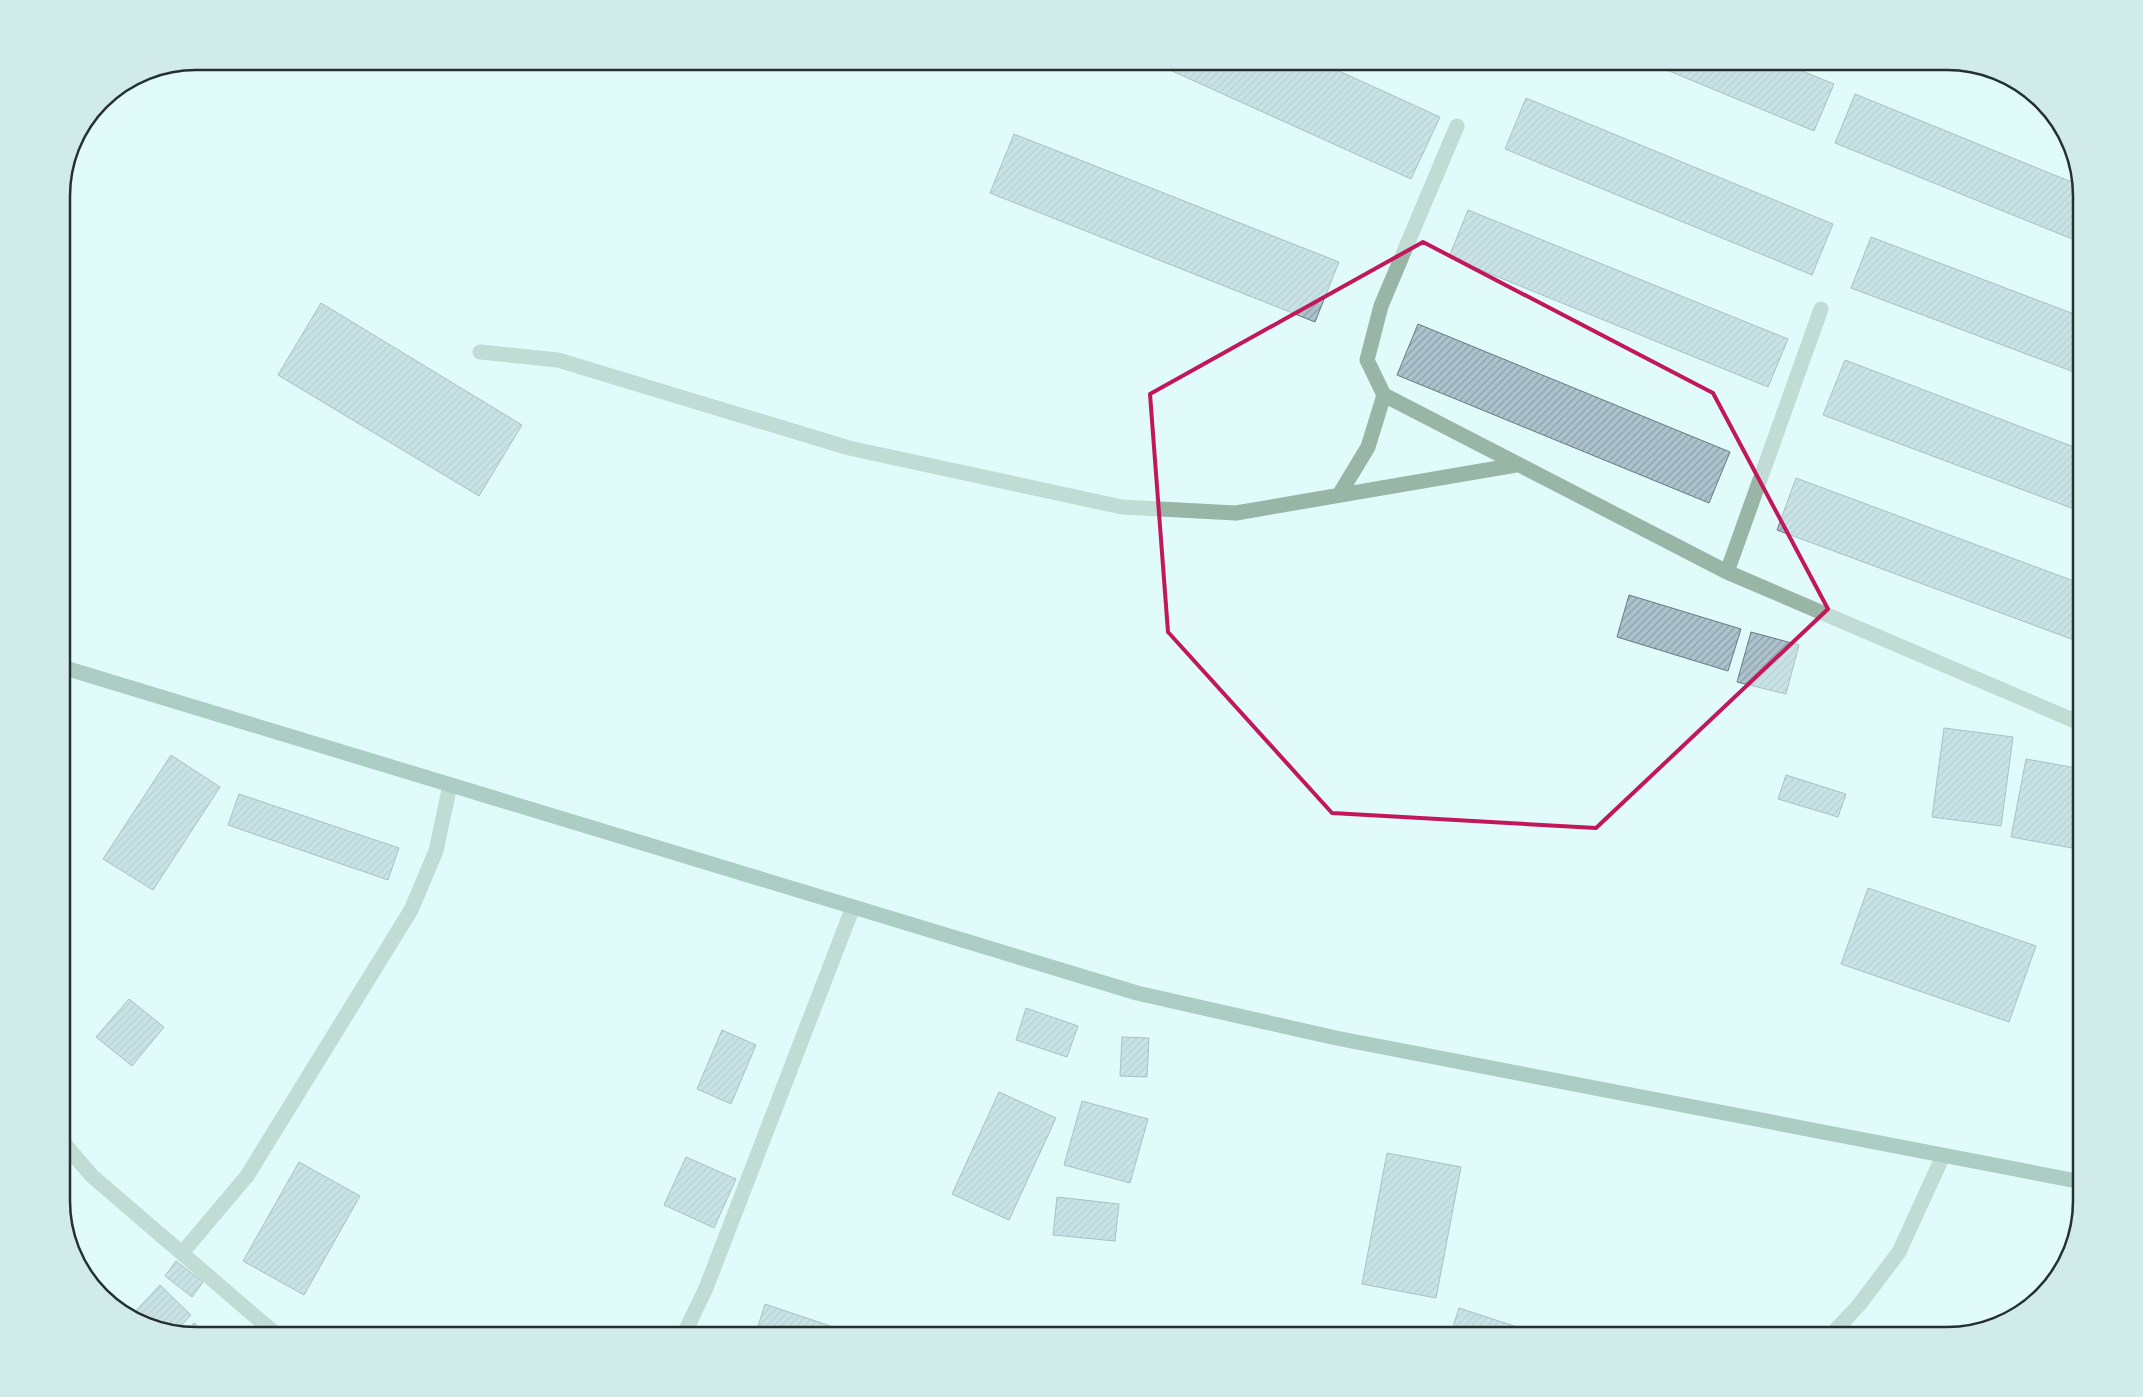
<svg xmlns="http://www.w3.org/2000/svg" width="2143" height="1397" font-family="Manrope,sans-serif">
<defs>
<pattern id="building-hatch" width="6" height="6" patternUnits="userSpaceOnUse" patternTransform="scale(1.25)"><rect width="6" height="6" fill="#acc3cd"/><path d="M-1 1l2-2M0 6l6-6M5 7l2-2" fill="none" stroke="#8c9fa7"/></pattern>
</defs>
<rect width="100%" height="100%" fill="#e0fbfa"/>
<!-- building -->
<path fill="url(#building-hatch)" stroke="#657a83" d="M 1150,61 L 1317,61 L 1440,117 L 1411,179 Z
M 1645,61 L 1778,61 L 1834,84 L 1814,131 Z
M 1855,94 L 2079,185 L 2082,195 L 2082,243 L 1835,143 Z
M 1526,98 L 1833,224 L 1812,275 L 1505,149 Z
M 1014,134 L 1339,262 L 1315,322 L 990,193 Z
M 1468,210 L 1788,339 L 1768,387 L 1449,257 Z
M 1871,237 L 2082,317 L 2082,375 L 1851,288 Z
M 321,303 L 522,425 L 479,496 L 278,375 Z
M 1418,324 L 1730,452 L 1709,503 L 1397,375 Z
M 1845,360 L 2082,450 L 2082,512 L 1823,415 Z
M 1796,478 L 2082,584 L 2082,643 L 1777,530 Z
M 1629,595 L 1741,629 L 1728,671 L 1617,637 Z
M 1751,632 L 1799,645 L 1786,694 L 1737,682 Z
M 1944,728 L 2013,737 L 2001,826 L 1932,817 Z
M 171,755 L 220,787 L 153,890 L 103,859 Z
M 2026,759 L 2082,769 L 2082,797 L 2072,848 L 2011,837 Z
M 1786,775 L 1846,794 L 1838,817 L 1778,799 Z
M 239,794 L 399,848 L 388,880 L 228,825 Z
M 1868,888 L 2036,946 L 2009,1022 L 1841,964 Z
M 129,999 L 164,1027 L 132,1066 L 96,1037 Z
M 1026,1008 L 1078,1026 L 1067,1057 L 1016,1040 Z
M 722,1030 L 756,1045 L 731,1104 L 697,1089 Z
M 1122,1037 L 1149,1038 L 1147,1077 L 1120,1076 Z
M 999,1092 L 1056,1118 L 1009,1220 L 952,1194 Z
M 1082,1101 L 1148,1119 L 1130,1183 L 1064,1165 Z
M 1387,1153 L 1461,1167 L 1436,1298 L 1362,1284 Z
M 686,1157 L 736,1179 L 714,1228 L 664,1205 Z
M 299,1162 L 360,1196 L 304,1295 L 243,1261 Z
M 1057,1197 L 1119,1204 L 1115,1241 L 1053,1235 Z
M 176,1261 L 203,1282 L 192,1297 L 165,1276 Z
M 160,1285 L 191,1315 L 177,1330 L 131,1316 Z
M 765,1304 L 860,1336 L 755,1336 Z
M 1459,1308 L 1545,1336 L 1450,1336 Z
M 194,1323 L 209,1336 L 196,1336 L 185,1333 Z"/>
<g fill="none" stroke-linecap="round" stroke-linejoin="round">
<!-- minor -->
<path stroke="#99b5a6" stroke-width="15" d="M 1457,126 L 1381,306 L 1367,360 L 1384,395 L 1727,572 L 2082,724
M 480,352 L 558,360 L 849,448 L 1122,507 L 1236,513 L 1516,465
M 1339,495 L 1368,447 L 1384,395
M 1727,572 L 1821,309
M 62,1141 L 92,1176 L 278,1336
M 182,1253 L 247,1176 L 411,910 L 436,851 L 450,785
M 683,1336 L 706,1288 L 853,907
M 1830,1336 L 1859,1305 L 1899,1252 L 1943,1156"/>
<!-- secondary -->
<path stroke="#6c9680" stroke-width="15" d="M 62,667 L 1137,993 L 1336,1038 L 2082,1182"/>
</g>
<!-- marked area -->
<path d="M0 0H2143V1397H0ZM 1423,242 L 1713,393 L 1828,609 L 1596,828 L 1332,813 L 1168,632 L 1150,394 Z" fill="#e0fbfa" fill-opacity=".55" fill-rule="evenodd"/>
<path fill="none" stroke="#c2185b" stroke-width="4" stroke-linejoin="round" d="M 1423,242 L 1713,393 L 1828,609 L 1596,828 L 1332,813 L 1168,632 L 1150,394 Z"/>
<!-- crop -->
<path d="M0 0H2143V1397H0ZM196 70H1947A126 126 0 0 1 2073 196V1201A126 126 0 0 1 1947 1327H196A126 126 0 0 1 70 1201V196A126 126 0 0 1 196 70Z" fill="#d1ebea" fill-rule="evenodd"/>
<path fill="none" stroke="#25302f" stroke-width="2.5" d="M196 70H1947A126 126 0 0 1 2073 196V1201A126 126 0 0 1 1947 1327H196A126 126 0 0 1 70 1201V196A126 126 0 0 1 196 70Z"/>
</svg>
